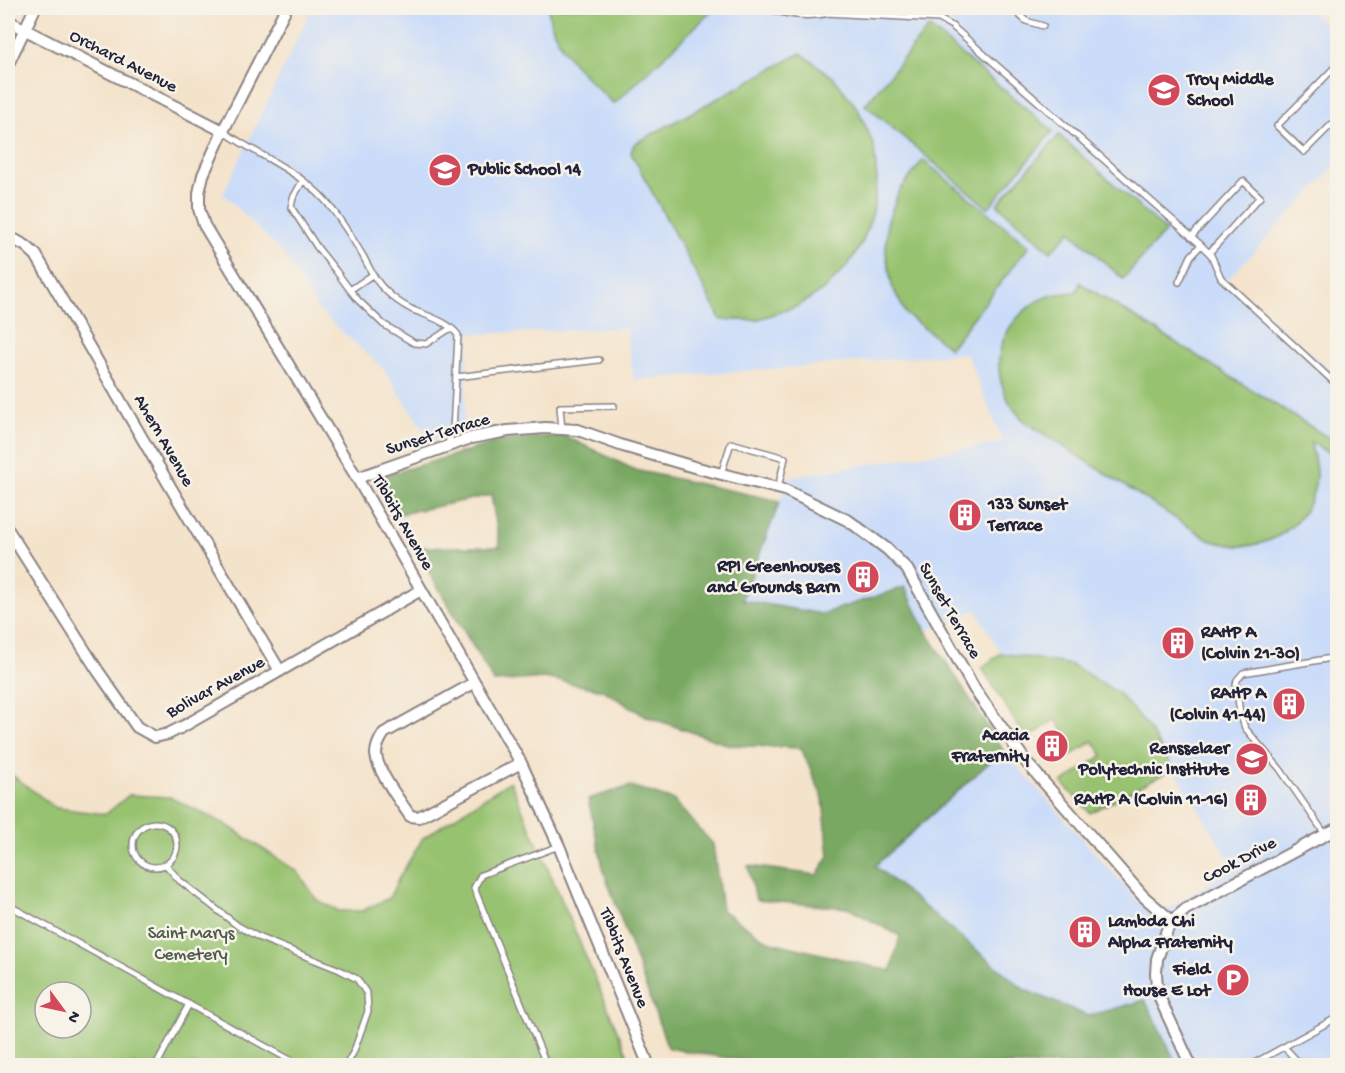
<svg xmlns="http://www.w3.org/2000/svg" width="1345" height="1073" font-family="'Gochi Hand',sans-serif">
<rect width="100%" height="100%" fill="#f7f3e8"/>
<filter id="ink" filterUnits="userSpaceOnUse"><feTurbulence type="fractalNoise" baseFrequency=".0167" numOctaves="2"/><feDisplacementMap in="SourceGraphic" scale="12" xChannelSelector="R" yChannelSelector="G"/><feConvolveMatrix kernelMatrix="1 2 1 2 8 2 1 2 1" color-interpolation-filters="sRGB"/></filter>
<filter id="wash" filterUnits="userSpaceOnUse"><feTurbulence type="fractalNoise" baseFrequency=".008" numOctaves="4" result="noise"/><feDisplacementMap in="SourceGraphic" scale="24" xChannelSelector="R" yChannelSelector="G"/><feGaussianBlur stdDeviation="1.35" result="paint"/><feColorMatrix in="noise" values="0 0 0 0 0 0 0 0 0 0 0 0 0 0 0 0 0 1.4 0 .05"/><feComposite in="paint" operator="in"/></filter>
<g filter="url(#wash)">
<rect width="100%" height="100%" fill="#f4e3cb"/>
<!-- built -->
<path fill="#cadcf9" d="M 312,8 L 1309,8 L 1337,36 L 1337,165 L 1227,280 L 1337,376 L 1337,1065 L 1177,1065 L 1145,1000 L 1089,1016 L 1025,990 L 875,866 L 1003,750 L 1153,918 L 1234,867 L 1147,726 L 1117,692 L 1072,665 L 1001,653 L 976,610 L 926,631 L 905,587 L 822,615 L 741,600 L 789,477 L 1003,442 L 966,353 L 634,380 L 626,328 L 469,334 L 464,429 L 431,442 L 384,369 L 318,310 L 281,251 L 223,194 Z"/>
<!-- green -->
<path fill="#97c26f" stroke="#5c7255" stroke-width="1.5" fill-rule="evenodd" d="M 548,8 L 713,8 L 713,10 L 614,104 C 586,78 552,48 548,8 Z
M 929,27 L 1053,131 L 988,208 L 865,105 Z
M 801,53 L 834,78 L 858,109 L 874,146 L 877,181 L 873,213 L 862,243 L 848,265 L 825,289 L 798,306 L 756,320 L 721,320 L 631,153 L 634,144 Z
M 1059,135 L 1166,231 L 1123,279 L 1070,231 L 1051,252 L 997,204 Z
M 923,160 L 1029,246 L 950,348 L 906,314 L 892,286 L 886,254 L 887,224 L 898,193 Z
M 1080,283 L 1337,443 L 1337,458 L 1310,442 C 1313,453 1316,463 1316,474 C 1315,513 1282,544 1244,546 C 1233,547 1222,543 1211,541 L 1025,422 C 993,390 989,346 1021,314 C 1029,306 1039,299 1049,296 C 1057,293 1067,293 1076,292 Z
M 1001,653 L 1072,665 L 1117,692 L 1147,726 L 1173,769 L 1090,813 L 1062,783 L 1103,755 L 1093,741 L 1067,758 L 1061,750 L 1071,743 L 1056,719 L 1031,736 L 1025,737 L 982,668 Z
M 8,772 L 56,808 L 106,814 L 129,795 L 170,797 L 225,824 L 298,872 L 317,900 L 339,911 L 362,911 L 389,898 L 400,876 L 423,838 L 510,781 L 563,903 L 632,1065 L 8,1065 ZM 45,992 L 81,992 L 81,1028 L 45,1028 Z"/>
<!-- forest -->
<path fill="#79a862" stroke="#4e654e" stroke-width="1.5" d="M 563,435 L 635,470 L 780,501 L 742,600 L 822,614 L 905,587 L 926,631 L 1003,750 L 875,866 L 1025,990 L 1089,1016 L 1145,1000 L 1177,1065 L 790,1066 L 726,1058 L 668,1048 L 604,872 L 588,799 L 631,786 L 673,800 L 713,844 L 722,910 L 768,941 L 891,971 L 900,936 L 848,908 L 756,900 L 748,866 L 817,875 L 829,856 L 823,799 L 801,748 L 729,745 L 645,716 L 603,690 L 545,678 L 494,682 L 414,547 L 500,547 L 491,495 L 396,515 L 373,479 L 501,441 Z"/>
</g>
<g filter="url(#ink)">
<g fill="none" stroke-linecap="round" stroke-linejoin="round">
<!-- service casing -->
<g stroke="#8b8283" stroke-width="8">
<path id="service" d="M 767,8 C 794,18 820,18 846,8
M 1012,8 L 1026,21 L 1043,26
M 826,13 L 939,19 L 952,26 L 1201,245 L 1191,256 L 1179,282
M 1338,71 L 1334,68 L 1277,126 L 1304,152 L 1338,118
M 223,131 C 261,158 305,172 333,210 C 344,225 354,241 363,256 C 370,269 375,281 385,290 C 393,298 401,304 411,309 C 427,316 448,321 458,335 L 453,431 L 447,445
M 303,180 L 293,198 L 291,207 L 317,247 L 336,271 L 350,290 L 358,300 L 383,324 L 414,343 L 426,344 L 451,328
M 1191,237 L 1243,181 L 1260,197 L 1209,253
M 1201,245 L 1211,255 L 1221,278 L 1335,383
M 350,290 L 372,275
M 456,377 L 599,360
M 562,429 L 560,407 L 614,406
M 721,474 L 731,443 L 785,458 L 778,488
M133 845a22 22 0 1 1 44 0a22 22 0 1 1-44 0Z
M 1325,834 L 1280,769 L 1245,728 L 1240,713 L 1236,685 L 1237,680 L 1243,673 L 1338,657
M 166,865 L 179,880 L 238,926 L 260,938 L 340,970 L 357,979 L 367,994 L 368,1011 L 354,1051 L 346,1066
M 8,905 L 301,1066
M 1284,1047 L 1302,1066
M 156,1066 L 189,1004
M 547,1066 L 474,888 L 481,875 L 559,846
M 1249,1066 L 1338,1017"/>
</g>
<!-- minor casing -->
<g stroke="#8b8283" stroke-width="14">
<path id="minor" d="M 286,8 L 223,131 L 203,175 L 199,193 L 199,209 L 204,225 L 357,478 L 521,763 L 559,846 L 649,1066
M 8,21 L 223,131
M 8,64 L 35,8
M 8,236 L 26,246 L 36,255 L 171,488 L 280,671
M 357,478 L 471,438 L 508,431 L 545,428 L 578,430 L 623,446 L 694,467 L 785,490 L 849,521 L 887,549 L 907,569 L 975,690 L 1027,763 L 1143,896 L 1172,921
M 8,530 L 98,671 L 137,727 L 155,737 L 168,734 L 184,726 L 421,590
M 474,683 L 384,733 C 380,739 376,746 376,754 C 377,771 400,801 410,816 L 419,817 L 521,763
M 1191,1066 L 1161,1001 L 1157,987 L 1156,973 L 1157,959 L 1167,930 L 1172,921 L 1186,909 L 1338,828"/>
</g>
<!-- service -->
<use href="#service" stroke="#fff" stroke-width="5"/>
<!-- minor -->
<use href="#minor" stroke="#fff" stroke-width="10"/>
</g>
</g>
<!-- icons -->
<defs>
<g id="school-disc" transform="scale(1.725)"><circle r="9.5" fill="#d1495b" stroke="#f7f3e8"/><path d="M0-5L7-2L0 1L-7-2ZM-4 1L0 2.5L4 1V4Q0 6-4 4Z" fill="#fff"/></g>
<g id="building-disc" transform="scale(1.725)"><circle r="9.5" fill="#d1495b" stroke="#f7f3e8"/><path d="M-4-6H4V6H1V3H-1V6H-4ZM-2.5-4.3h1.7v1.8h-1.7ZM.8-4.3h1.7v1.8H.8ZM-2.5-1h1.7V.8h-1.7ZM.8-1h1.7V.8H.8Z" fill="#fff"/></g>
<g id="university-disc" transform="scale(1.725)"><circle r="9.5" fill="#d1495b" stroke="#f7f3e8"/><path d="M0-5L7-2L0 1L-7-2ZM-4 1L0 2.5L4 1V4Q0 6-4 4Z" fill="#fff"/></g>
<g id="parking-disc" transform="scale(1.725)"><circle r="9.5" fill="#d1495b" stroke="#f7f3e8"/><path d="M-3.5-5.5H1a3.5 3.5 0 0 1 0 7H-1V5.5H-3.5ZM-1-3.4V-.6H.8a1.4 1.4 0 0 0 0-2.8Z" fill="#fff"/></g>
</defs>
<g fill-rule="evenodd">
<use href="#school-disc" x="1164" y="90"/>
<use href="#school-disc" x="445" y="170"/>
<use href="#building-disc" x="965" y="515"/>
<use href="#building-disc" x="863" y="577"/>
<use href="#building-disc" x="1178" y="643"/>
<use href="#building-disc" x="1289" y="704"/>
<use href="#building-disc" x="1052" y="746"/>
<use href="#university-disc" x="1252" y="759"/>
<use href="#building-disc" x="1251" y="800"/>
<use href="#building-disc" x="1085" y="932"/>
<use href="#parking-disc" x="1233" y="980"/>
</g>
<g text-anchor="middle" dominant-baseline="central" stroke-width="5" stroke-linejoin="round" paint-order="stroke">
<!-- street labels -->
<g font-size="18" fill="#22223b" stroke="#f7f3e8">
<text transform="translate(123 62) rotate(27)">Orchard Avenue</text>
<text transform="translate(438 435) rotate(-17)">Sunset Terrace</text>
<text transform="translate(163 441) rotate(60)">Ahern Avenue</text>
<text transform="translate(402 523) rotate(60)">Tibbits Avenue</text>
<text transform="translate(949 611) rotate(60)">Sunset Terrace</text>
<text transform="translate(216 688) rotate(-29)">Bolivar Avenue</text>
<text transform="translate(1240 861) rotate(-28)">Cook Drive</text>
<text transform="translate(623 958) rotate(68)">Tibbits Avenue</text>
</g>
<!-- poi labels -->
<g font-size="18" font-weight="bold" fill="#22223b" stroke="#f7f3e8" text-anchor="end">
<text x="1187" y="80" text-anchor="start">Troy Middle<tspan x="1187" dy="21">School</tspan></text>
<text x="468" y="170" text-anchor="start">Public School 14</text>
<text x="988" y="505" text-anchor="start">133 Sunset<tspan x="988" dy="21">Terrace</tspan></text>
<text x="840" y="567">RPI Greenhouses<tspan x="840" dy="21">and Grounds Barn</tspan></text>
<text x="1201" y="633" text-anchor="start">RAHP A<tspan x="1201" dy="21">(Colvin 21-30)</tspan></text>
<text x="1266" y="694">RAHP A<tspan x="1266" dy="21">(Colvin 41-44)</tspan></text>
<text x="1029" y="736">Acacia<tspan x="1029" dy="21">Fraternity</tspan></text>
<text x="1229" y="749">Rensselaer<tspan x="1229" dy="21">Polytechnic Institute</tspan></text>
<text x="1228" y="800">RAHP A (Colvin 11-16)</text>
<text x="1108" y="922" text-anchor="start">Lambda Chi<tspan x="1108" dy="21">Alpha Fraternity</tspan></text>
<text x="1210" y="970">Field<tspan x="1210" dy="21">House E Lot</tspan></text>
</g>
<!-- park labels -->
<g font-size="18" fill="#4b5a4d" stroke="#f7f3e8">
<text x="191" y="934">Saint Marys<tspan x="191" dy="21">Cemetery</tspan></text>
</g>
</g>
<!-- margin -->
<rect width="1345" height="1073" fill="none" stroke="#f7f3e8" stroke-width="30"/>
<!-- north arrow -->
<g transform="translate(63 1010) rotate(123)"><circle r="28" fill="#f7f3e8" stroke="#a29fa3" stroke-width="1.5"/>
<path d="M0-4.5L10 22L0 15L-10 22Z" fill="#d1495b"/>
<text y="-9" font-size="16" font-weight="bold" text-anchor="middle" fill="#22223b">N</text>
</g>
</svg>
